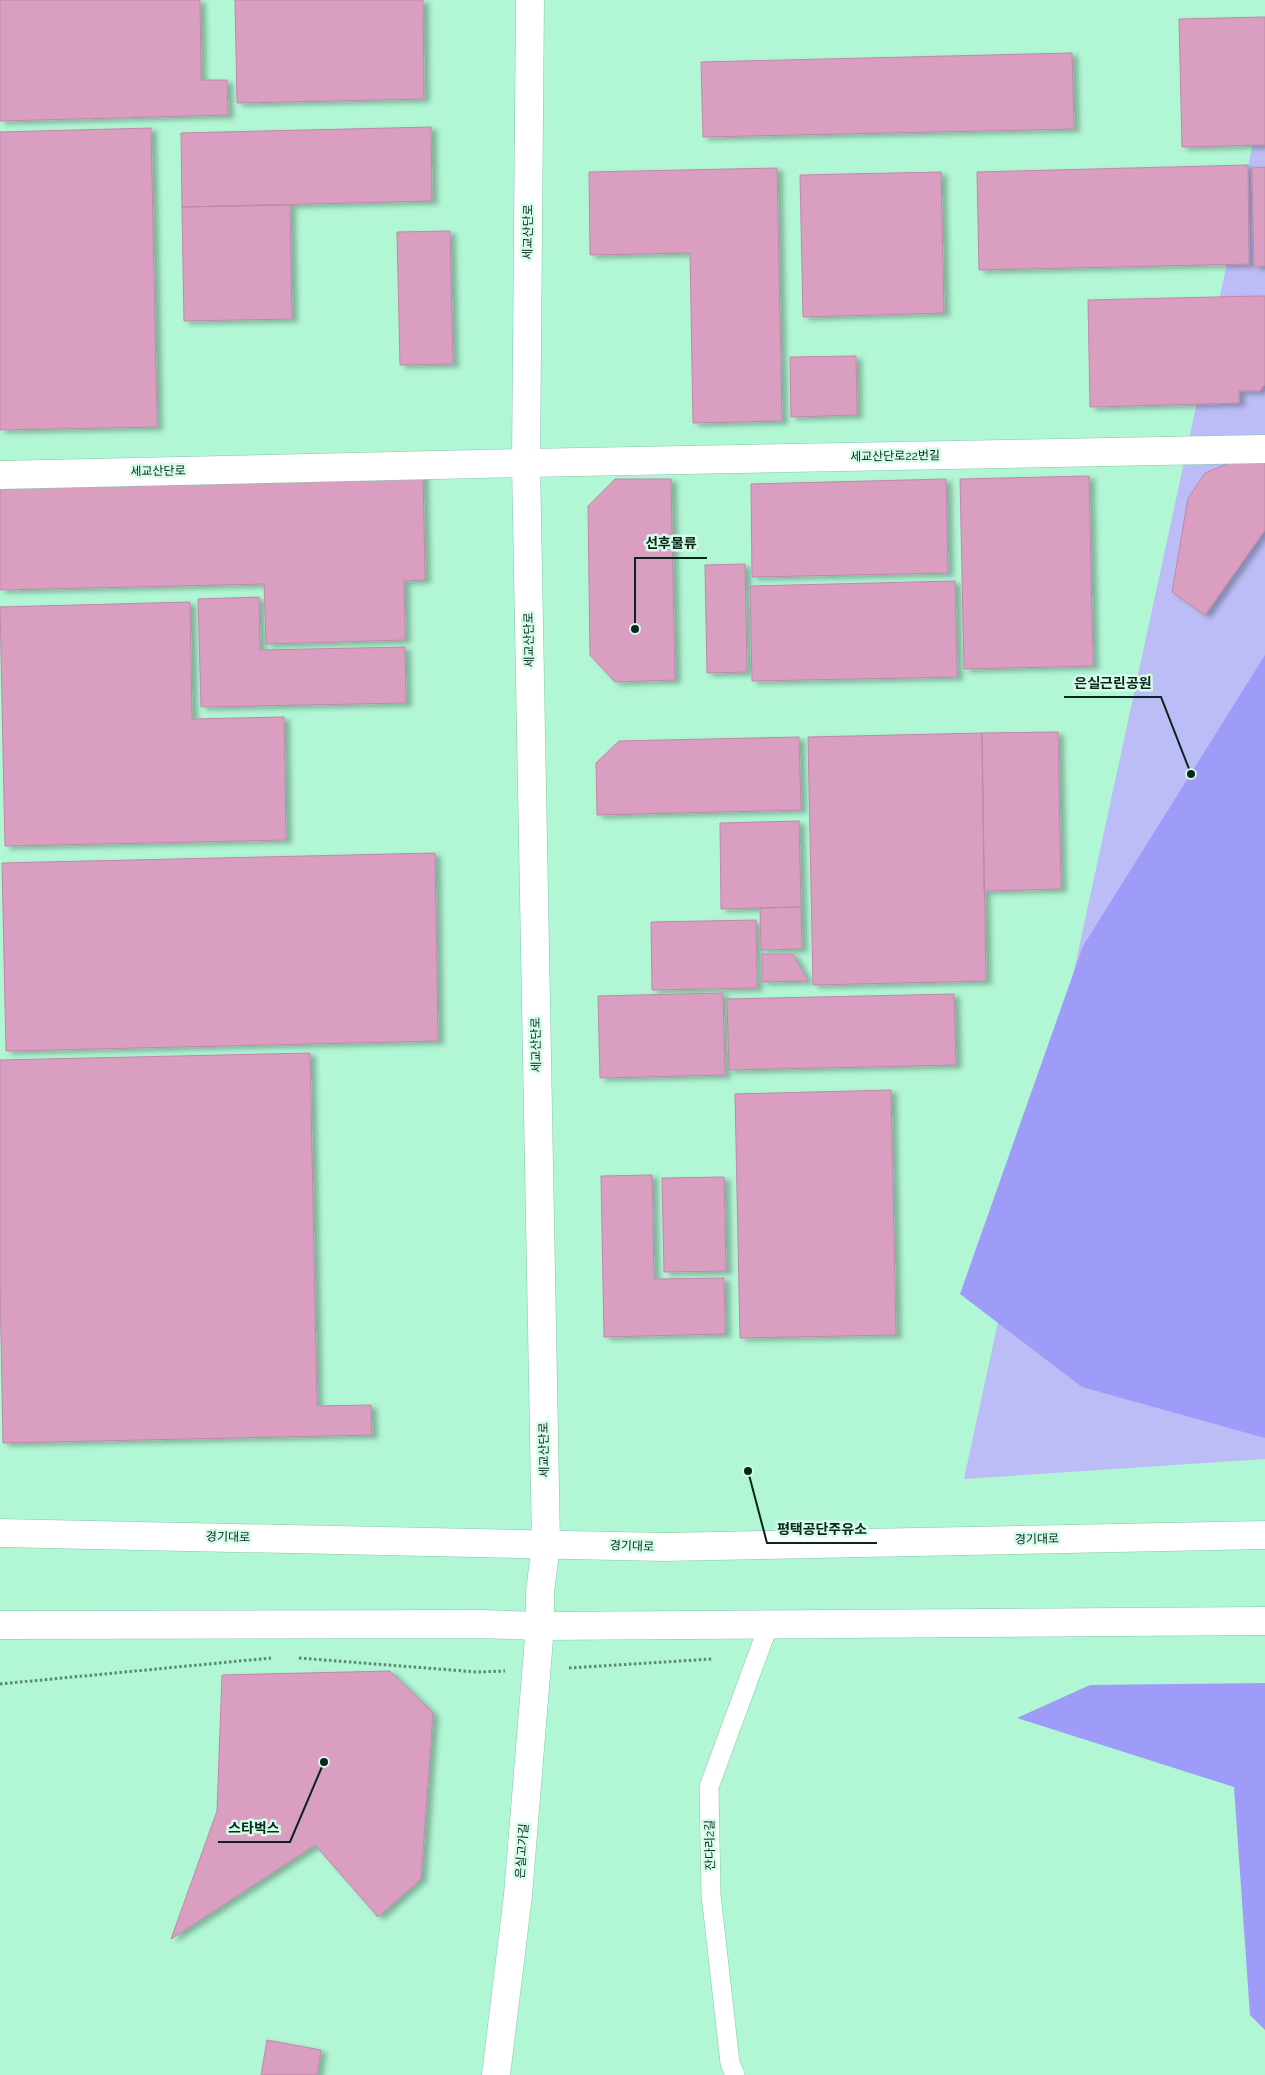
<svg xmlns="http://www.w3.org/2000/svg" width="1265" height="2075" font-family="Raleway,'Noto Sans KR',sans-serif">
<defs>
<filter id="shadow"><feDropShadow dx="5.5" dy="3" stdDeviation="2.5" flood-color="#0004"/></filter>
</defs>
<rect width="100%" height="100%" fill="#b1f6d5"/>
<!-- green -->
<path fill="#bcbdf6" d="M 1265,88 L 1265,1459 L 964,1479 Z"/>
<!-- forest -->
<path fill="#9e9bf9" d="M 1265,655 L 1265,1438 L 1082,1387 L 960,1294 L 1083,946 Z
M 1265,1683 L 1265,2030 L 1250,2015 L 1234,1787 L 1017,1718 L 1090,1685 Z"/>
<!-- building -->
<path fill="#d99ec0" stroke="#c188a9" filter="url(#shadow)" d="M 0,0 L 200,0 L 201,80 L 227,80 L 228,115 L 0,121 Z
M 235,0 L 423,0 L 424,99 L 237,103 Z
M 1265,17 L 1265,145 L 1182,147 L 1179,19 Z
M 1072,53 L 1074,129 L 703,137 L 701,62 Z
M 431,127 L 432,201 L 182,207 L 181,133 Z
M 151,128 L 157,427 L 0,430 L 0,132 Z
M 1248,165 L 1249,264 L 979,270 L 977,172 Z
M 1265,167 L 1265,266 L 1254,267 L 1252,168 Z
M 777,168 L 782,421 L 693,423 L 690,253 L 590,255 L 589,172 Z
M 941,172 L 944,313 L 803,317 L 800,175 Z
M 290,205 L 292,319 L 184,321 L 182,207 Z
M 450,231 L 453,364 L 400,365 L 397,232 Z
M 1258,296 L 1265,296 L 1265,384 L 1260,391 L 1239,391 L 1239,403 L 1090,407 L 1088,300 Z
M 856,356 L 857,415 L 791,417 L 790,357 Z
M 1265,448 L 1265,530 L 1205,615 L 1172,592 L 1188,498 L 1205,473 Z
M 423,470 L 425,580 L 404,581 L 405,640 L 266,644 L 264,584 L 0,590 L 0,480 Z
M 1089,476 L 1093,666 L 964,669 L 960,479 Z
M 615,479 L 671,479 L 675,680 L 615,682 L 590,655 L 588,506 Z
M 946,479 L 948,573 L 752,577 L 751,484 Z
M 745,564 L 747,672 L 707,673 L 705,565 Z
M 955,581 L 957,677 L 752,681 L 750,586 Z
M 259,597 L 260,650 L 405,647 L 406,703 L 201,707 L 198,599 Z
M 190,602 L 192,719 L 284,717 L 286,840 L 5,846 L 0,607 Z
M 1058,732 L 1061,889 L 984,891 L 982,733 Z
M 982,733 L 986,981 L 813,985 L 808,737 Z
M 799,737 L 801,810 L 597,815 L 596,763 L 619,741 Z
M 799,821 L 801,907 L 721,909 L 720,823 Z
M 435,853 L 438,1041 L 6,1051 L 2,863 Z
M 801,907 L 802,949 L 761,950 L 760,908 Z
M 756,920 L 757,988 L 652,990 L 651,922 Z
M 762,954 L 793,954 L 808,981 L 762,982 Z
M 723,993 L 725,1075 L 600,1078 L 598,996 Z
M 954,994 L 956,1065 L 729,1070 L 727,999 Z
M 310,1053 L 317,1406 L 371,1405 L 372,1435 L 3,1443 L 0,1287 L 0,1060 Z
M 891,1090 L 896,1335 L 740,1338 L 735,1094 Z
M 652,1175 L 654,1279 L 724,1278 L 725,1334 L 604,1337 L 601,1176 Z
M 724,1177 L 726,1271 L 664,1272 L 662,1178 Z
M 390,1671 L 433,1713 L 421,1879 L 378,1917 L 315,1845 L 171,1939 L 217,1811 L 222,1675 Z
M 267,2040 L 321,2050 L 317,2075 L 261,2075 Z"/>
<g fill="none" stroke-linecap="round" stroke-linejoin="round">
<!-- lane casing -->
<g stroke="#85c8a9" stroke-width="20">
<path id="lane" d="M 735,2075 L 730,2063 L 711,1895 L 709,1787 L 769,1624"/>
</g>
<!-- street casing -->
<g stroke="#85c8a9" stroke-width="29">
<path id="street" d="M 0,475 L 526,463"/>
</g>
<!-- secondary casing -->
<g stroke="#85c8a9" stroke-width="29">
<path id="secondary" d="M 526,463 L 1265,449
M 496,2075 L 518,1895 L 540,1626 L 540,1592 L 546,1544 L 526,463 L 530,0"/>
</g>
<!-- primary casing -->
<g stroke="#85c8a9" stroke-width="29">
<path id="primary" d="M 0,1533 L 665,1547 L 1265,1535
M 0,1625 L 480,1624 L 540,1626 L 1265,1621"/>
</g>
<!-- path -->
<path stroke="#5a8a74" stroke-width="3" stroke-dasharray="2.5 2.5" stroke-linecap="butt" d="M 299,1658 L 477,1672 L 505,1671
M 569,1668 L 712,1659
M 0,1684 L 271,1658"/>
<!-- lane -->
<use href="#lane" stroke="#fff" stroke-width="19"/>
<!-- street -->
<use href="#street" stroke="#fff" stroke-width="28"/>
<!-- secondary -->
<use href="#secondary" stroke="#fff" stroke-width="28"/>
<!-- primary -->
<use href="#primary" stroke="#fff" stroke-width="28"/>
</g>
<g text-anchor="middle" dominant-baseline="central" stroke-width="5" stroke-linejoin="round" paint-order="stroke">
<!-- street labels -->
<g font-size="12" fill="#0a261b" stroke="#d4fce8">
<text transform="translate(528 232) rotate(-89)">세교산단로</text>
<text transform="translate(895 456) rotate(-1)">세교산단로22번길</text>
<text transform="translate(158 471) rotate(-1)">세교산단로</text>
<text transform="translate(529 640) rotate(-91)">세교산단로</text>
<text transform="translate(536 1045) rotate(-91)">세교산단로</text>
<text transform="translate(544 1450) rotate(-91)">세교산단로</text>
<text transform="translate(228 1537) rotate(1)">경기대로</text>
<text transform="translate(1037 1539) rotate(-1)">경기대로</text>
<text transform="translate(632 1546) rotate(2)">경기대로</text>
<text transform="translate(710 1845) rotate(-91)">잔다리2길</text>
<text transform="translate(522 1851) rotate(-86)">은실고가길</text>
</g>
</g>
<!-- callouts -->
<path fill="none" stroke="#0a261b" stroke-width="2" d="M635 629L635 558H707M1191 774L1161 697H1064M748 1471L767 1543H877M324 1762L290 1842H218"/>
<g fill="#0a261b" stroke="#d4fce8" stroke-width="2">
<circle cx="635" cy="629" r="5"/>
<circle cx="1191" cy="774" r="5"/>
<circle cx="748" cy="1471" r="5"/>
<circle cx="324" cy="1762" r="5"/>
</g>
<g font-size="14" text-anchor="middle" font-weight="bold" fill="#0a261b" stroke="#d4fce8" stroke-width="5" stroke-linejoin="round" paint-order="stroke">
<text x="671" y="548">선후물류</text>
<text x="1113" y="688">은실근린공원</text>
<text x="822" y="1534">평택공단주유소</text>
<text x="254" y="1833">스타벅스</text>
</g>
</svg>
